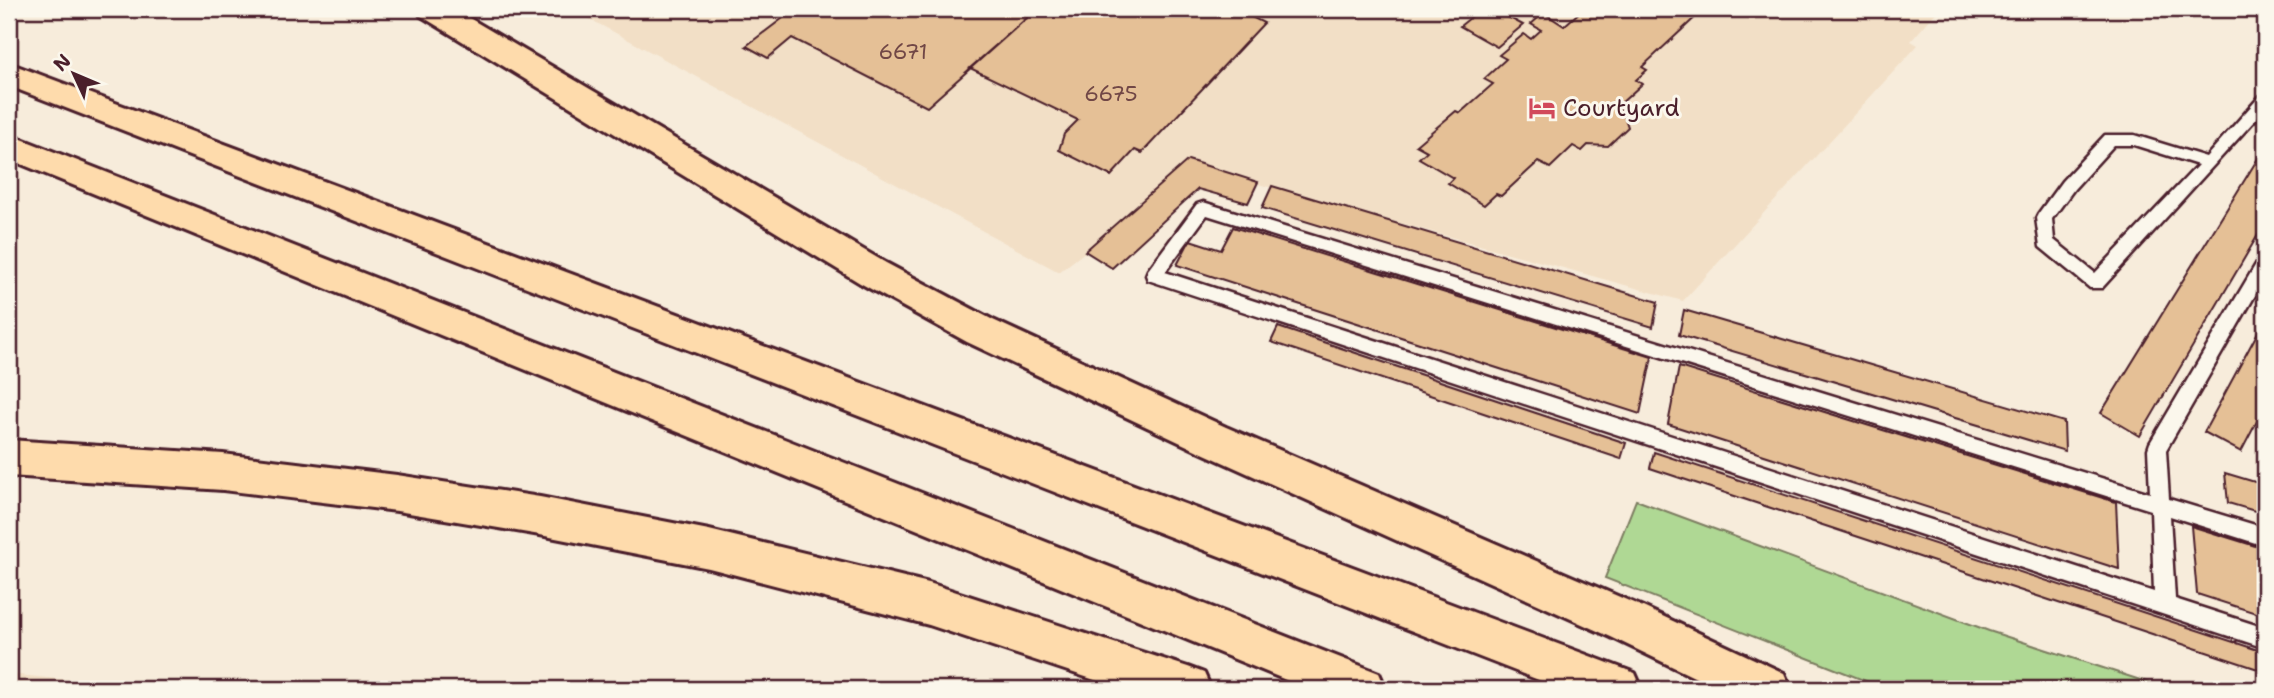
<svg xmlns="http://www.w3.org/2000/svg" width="2274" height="698" font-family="'Shantell Sans',sans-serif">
<rect width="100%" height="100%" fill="#f7ecdb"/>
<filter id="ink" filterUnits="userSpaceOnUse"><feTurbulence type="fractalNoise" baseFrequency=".0143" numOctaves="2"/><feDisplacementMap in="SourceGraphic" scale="14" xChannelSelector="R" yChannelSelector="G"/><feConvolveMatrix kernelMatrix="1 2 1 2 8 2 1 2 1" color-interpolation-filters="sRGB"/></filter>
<g filter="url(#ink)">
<!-- built -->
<path fill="#f2dfc6" d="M 571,9 L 1939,9 L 1911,41 L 1918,45 L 1683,301 L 1196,167 L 1059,272 Z
M 9,674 L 154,689 L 9,689 Z"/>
<!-- green -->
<path fill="#afd894" stroke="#7c7c60" stroke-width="2" d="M 1636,500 L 1989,631 L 2168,689 L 1886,689 L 1605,578 Z"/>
<!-- building -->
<path fill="#e5c096" stroke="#4a1f2b" stroke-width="2" d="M 795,9 L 1037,9 L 927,107 L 792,38 L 768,58 L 746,46 Z
M 1037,9 L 1235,9 L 1264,23 L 1142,153 L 1135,150 L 1111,176 L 1059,150 L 1064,134 L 1078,120 L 970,68 Z
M 1481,9 L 1493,9 L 1523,25 L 1497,47 L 1460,26 Z
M 1583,9 L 1697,9 L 1702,11 L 1642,67 L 1647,70 L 1636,80 L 1642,84 L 1619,105 L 1612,102 L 1624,115 L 1628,127 L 1608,146 L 1588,145 L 1582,151 L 1573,146 L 1550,168 L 1538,162 L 1501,196 L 1496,194 L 1484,205 L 1448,183 L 1453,178 L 1419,158 L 1427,151 L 1416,145 L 1456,111 L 1460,113 L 1493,84 L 1484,79 L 1506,59 L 1499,55 L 1524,34 L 1531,39 L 1541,30 L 1531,24 L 1544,13 L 1564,26 Z
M 2265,147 L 2265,223 L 2140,436 L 2101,413 Z
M 1188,160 L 1258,182 L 1248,203 L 1198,189 L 1112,268 L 1085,251 Z
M 1272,186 L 1658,302 L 1653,327 L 1262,208 Z
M 1233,227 L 1652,357 L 1640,414 L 1177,265 L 1190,240 L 1221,250 Z
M 1684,310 L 2064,422 L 2065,451 L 1679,335 Z
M 2265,319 L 2265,406 L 2241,452 L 2204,432 Z
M 1278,327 L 1626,443 L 1621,459 L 1271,342 Z
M 1679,367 L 2116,502 L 2119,569 L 1668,424 Z
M 1654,452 L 2261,651 L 2264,671 L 1650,468 Z
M 2225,473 L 2265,485 L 2265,514 L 2228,503 Z
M 2191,526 L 2265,549 L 2265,616 L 2197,594 Z"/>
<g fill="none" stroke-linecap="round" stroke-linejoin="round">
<!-- service casing -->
<g stroke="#4a1f2b" stroke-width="5">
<path id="service" d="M 2265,95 L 2265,109 L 2102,288 L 2090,288 L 2040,247 L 2036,218 L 2038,214 L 2062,181 L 2105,135 L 2134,135 L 2206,157 L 2260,96 ZM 2114,145 L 2134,145 L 2198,165 L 2095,273 L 2054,240 L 2052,219 L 2074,189 Z
M 1203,202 L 2150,493 L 2148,449 L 2150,443 L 2259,259 L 2265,258 L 2265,278 L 2166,450 L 2169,499 L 2265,528 L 2265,546 L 2170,516 L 2175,599 L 2265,628 L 2265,648 L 1148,280 L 1146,275 L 1148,270 L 1197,204 ZM 1207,215 L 2151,510 L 2154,592 L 1165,272 Z"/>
</g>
<!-- motorway casing -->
<g stroke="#4a1f2b" stroke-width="6">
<path id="motorway" d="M 417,9 L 454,9 L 886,263 L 993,320 L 1226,427 L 1643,607 L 1784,673 L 1791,689 L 1719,689 L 1611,637 L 1198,451 L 967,342 L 860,283 L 421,16 Z
M 9,63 L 1619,667 L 1635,673 L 1642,689 L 1562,689 L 9,86 Z
M 9,134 L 1379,673 L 1386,689 L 1308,689 L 9,159 Z
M 9,440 L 223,454 L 397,475 L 540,497 L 709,530 L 929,583 L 1188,667 L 1204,673 L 1211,689 L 1122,689 L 929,625 L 709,568 L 540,535 L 397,511 L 223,490 L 9,476 Z"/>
</g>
<!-- service -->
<use href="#service" fill="#fbf7ec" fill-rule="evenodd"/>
<!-- motorway -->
<use href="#motorway" fill="#fedbac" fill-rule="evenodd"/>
</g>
</g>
<!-- icons -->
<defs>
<g id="hotel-bare" transform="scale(2.1)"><path d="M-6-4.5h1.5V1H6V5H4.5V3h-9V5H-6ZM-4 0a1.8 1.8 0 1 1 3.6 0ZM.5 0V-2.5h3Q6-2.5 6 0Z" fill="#d1495b" stroke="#fbf7ec" stroke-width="2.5" paint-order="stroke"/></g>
</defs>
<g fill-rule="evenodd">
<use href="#hotel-bare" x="1542" y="108"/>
</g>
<g text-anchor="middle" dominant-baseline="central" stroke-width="6" stroke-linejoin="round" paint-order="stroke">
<!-- number labels -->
<g font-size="21" fill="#714746">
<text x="903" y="52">6671</text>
<text x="1111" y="94">6675</text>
</g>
<!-- poi labels -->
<g font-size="24" fill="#4a1f2b" stroke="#fbf7ec" text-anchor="start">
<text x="1563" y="108">Courtyard</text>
</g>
</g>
<!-- margin -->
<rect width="2274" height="698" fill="none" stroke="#fbf7ec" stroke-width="35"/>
<rect x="18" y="18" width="2239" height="663" fill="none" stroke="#4a1f2b" stroke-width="2.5" filter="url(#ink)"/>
<!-- north arrow -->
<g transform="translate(74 74) rotate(314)" stroke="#fbf7ec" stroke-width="5" paint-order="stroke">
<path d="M0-5L12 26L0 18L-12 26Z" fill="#4a1f2b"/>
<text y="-10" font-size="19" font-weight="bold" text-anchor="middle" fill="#4a1f2b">N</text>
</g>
</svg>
